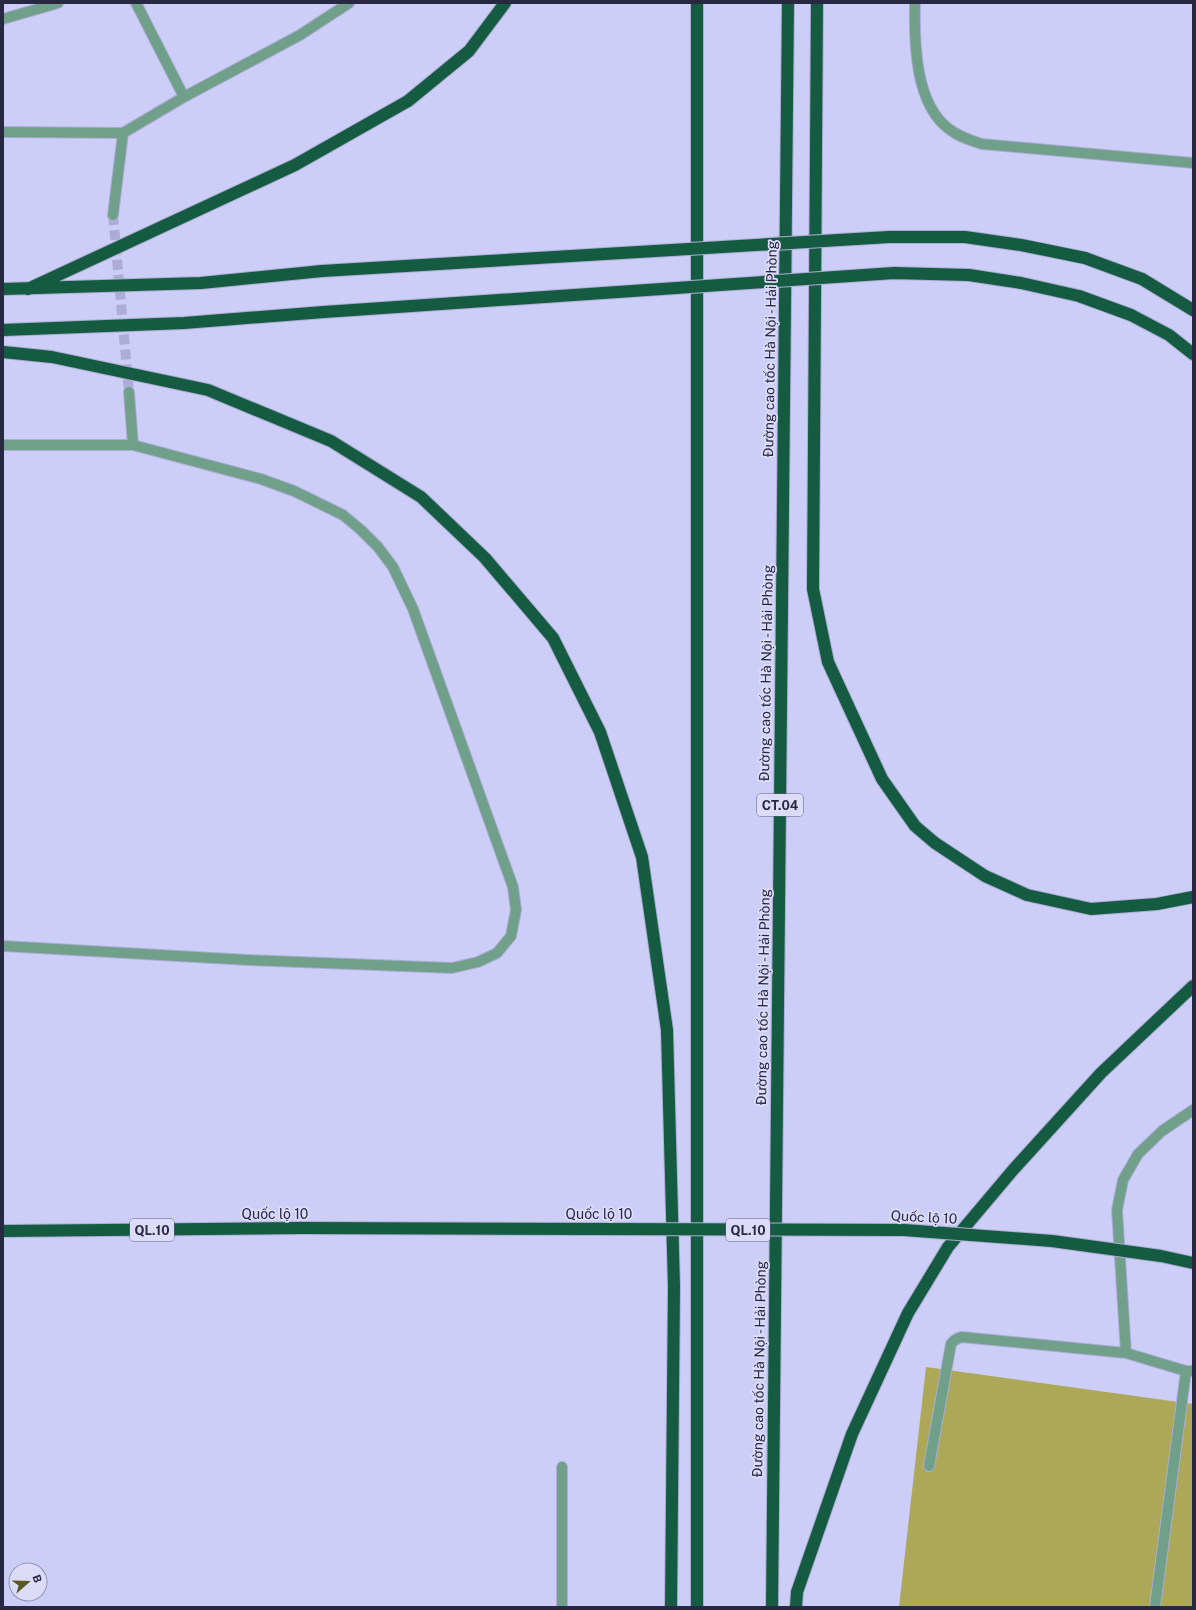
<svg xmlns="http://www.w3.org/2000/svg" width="1196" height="1610" font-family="'Public Sans',sans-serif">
<rect width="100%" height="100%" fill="#cdcef8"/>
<!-- green -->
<path fill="#ada758" d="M 926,1367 L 1193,1404 L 1193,1607 L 899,1607 Z"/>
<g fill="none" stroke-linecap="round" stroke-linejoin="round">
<!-- minor-tunnel -->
<path stroke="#acadd4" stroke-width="10" stroke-dasharray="10 5" stroke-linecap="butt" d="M 113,215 L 129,392"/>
<!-- minor casing -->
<g stroke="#acadd4" stroke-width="12">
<path id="minor" d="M 136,3 L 184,97
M 915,3 C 914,42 915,104 949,129 C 959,137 970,140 982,144 L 1193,163
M 3,19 L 58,3
M 3,132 L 123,133
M 113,215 L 123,133 L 184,97 L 300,35 L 349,3
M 129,392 L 133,445
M 3,445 L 133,445 L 261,479 L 294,491 L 343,515 L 361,530 L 378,547 L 393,567 L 413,609 L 513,887 L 516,910 L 511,936 L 497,953 L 478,962 L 452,968 L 248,960 L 3,946
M 1193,1110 L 1162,1131 L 1138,1154 L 1123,1180 L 1117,1210 L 1126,1353 L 1186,1371 L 1193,1371
M 929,1466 L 951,1344 C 954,1340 957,1338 962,1337 L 1126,1353
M 562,1467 L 562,1607
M 1155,1607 L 1186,1371"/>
</g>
<!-- highway casing -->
<g stroke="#acadd4" stroke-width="14">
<path id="highway" d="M 817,3 L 813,589 L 828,662 L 882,779 L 915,826 L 935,843 L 985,876 L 1027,895 L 1091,909 L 1157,904 L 1193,897
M 1142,279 L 1193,310
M 3,289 L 201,283 L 322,271
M 28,289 L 295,165 L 408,101 L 469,51 L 505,3
M 1131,315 L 1169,335 L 1193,354
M 3,330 L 184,323 L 324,312
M 3,352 L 52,357 L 208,390 L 331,441 L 421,497 L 485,558 L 553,638 L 600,732 L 642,857 L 667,1030 L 674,1287 L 671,1607
M 3,1231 L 301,1228
M 697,1607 L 697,3
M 772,1607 L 788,3
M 796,1607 L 797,1592 L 852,1434 L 908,1313 L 948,1247 L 1013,1170 L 1101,1073 L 1193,986"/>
</g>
<!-- minor -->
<use href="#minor" stroke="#70a08a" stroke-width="10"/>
<!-- highway -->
<use href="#highway" stroke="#145b42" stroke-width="12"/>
<!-- highway-bridge casing -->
<g stroke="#acadd4" stroke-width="14" stroke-linecap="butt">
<path id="highway-bridge" d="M 322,271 L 889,237 L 965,237 L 1021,245 L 1085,258 L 1142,279
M 324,312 L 894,273 L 969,275 L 1021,283 L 1079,296 L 1131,315
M 301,1228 L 904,1230 L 1052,1241 L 1161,1256 L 1193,1263"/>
</g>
<!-- highway-bridge -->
<use href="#highway-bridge" stroke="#145b42" stroke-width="12"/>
</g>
<g text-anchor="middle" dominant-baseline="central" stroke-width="3.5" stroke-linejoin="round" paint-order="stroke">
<!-- shield labels -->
<g fill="#dcdcf9" stroke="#5f5e7a" stroke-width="1">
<rect x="757" y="794" width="46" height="22" rx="3"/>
<rect x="130" y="1219" width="44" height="22" rx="3"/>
<rect x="726" y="1219" width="44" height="22" rx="3"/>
</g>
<g font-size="13" font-weight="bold" fill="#292843">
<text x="780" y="805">CT.04</text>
<text x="152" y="1230">QL.10</text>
<text x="748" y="1230">QL.10</text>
</g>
<!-- street labels -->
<g font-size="14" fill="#292843" stroke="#dcdcf9">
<text transform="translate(770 349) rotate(-89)">Đường cao tốc Hà Nội - Hải Phòng</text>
<text transform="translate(766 673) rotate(-89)">Đường cao tốc Hà Nội - Hải Phòng</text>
<text transform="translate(763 997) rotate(-89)">Đường cao tốc Hà Nội - Hải Phòng</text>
<text x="275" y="1214">Quốc lộ 10</text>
<text x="599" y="1214">Quốc lộ 10</text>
<text transform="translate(924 1217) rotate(3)">Quốc lộ 10</text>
<text transform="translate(759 1369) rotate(-89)">Đường cao tốc Hà Nội - Hải Phòng</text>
</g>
</g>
<!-- border -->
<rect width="1196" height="1610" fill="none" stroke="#292843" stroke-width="8"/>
<!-- north arrow -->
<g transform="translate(28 1582) rotate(70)"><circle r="19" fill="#dcdcf9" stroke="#9494b0"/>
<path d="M0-3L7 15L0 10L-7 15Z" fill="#5c5824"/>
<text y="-6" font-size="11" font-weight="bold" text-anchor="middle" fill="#292843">B</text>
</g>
</svg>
